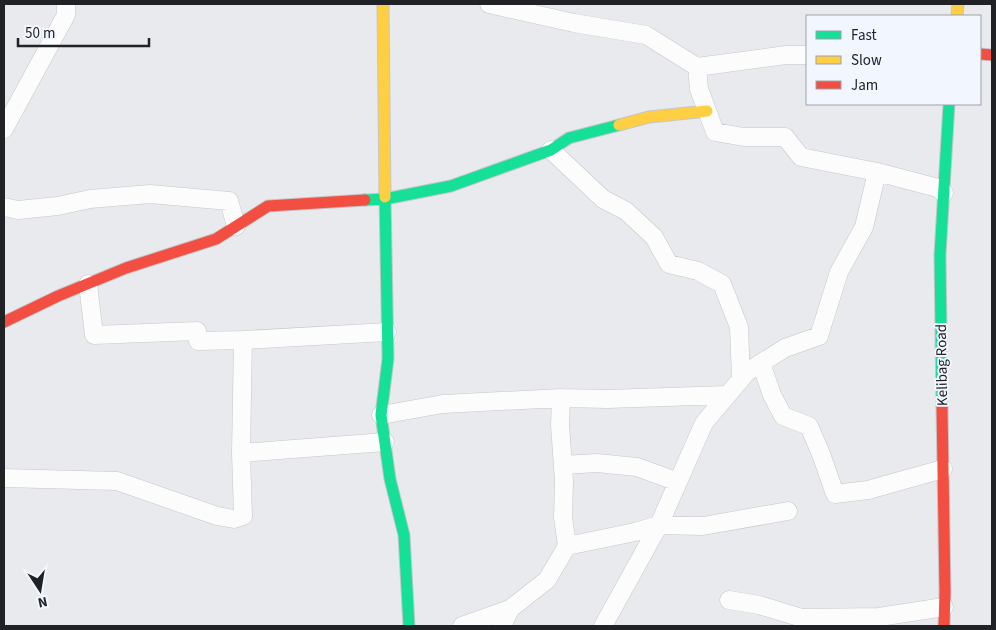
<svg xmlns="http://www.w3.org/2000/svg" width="996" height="630" font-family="'Source Sans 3',sans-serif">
<rect width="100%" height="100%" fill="#e8eaee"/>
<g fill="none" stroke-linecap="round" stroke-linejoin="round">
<!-- street casing -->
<g stroke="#c5c6c9" stroke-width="19">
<path id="street" d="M 489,4 L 574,23 L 646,35 L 697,67 L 786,55 L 807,55
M 697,67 L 699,89 L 715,132 L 744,137 L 785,137 L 801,157 L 877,172
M 4,129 L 66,15 L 66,4
M 551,150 L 603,199 L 626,211 L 654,237 L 669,264 L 698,271 L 722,284 L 739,327 L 741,379
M 4,207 L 18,210 L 58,206 L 90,199 L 150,194 L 229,201 L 236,226
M 88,284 L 94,335 L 197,331 L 198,341 L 243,340 L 241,453 L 385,442
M 243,340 L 387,332
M 761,363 L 772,395 L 783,416 L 809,426 L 821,454 L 835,494 L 868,490 L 943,469
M 561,398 L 560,425 L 564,481 L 563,517 L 567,546
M 381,415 L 443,404 L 561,398 L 607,399 L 727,395
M 563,465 L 597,463 L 637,467 L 678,482
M 4,478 L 117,481 L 217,516 L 234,519 L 243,516 L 241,453
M 729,600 L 759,605 L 802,618 L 879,617 L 944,607
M 462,626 L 510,609
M 502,626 L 510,609 L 547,580 L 567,546 L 635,532 L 659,525 L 703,526 L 788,511
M 603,626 L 659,525 L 704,423 L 747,372 L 785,348 L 819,336 L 839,272 L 864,227 L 877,172 L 938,188 L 944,193"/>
</g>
<!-- fast casing -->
<g stroke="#c5c6c9" stroke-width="13">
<path id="fast" d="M 385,197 L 388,359 L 381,415 L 390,479 L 404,535 L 409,626
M 365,200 L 385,199 L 451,186 L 551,150 L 569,138 L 619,125
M 942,407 L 940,255 L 949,104"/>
</g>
<!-- slow casing -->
<g stroke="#c5c6c9" stroke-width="13">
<path id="slow" d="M 383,4 L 385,197
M 957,16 L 958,4
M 619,125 L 649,117 L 707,111"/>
</g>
<!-- jam casing -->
<g stroke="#c5c6c9" stroke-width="13">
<path id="jam" d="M 980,54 L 992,55
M 4,322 L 58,296 L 126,268 L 216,239 L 268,206 L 365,200
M 942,407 L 945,592 L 944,626"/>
</g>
<!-- street -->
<use href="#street" stroke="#fcfcfc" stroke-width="18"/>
<!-- fast -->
<use href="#fast" stroke="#16e098" stroke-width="11"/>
<!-- slow -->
<use href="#slow" stroke="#ffcf43" stroke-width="11"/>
<!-- jam -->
<use href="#jam" stroke="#f24e42" stroke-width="11"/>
</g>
<g text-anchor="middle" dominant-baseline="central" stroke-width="4" stroke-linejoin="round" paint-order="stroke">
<!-- street labels -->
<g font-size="15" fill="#202225" stroke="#f2f6fe">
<text transform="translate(942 365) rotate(-91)">Kelibag Road</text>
</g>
</g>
<!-- border -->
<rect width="996" height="630" fill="none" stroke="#202225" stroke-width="10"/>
<!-- legend -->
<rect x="806" y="15" width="175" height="90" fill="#f2f6fe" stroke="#9ea1a7"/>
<rect x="816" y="31" width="25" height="8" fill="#16e098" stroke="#9ea1a7"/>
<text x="851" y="40" font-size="15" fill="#202225">Fast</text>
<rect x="816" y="56" width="25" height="8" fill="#ffcf43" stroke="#9ea1a7"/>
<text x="851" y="65" font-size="15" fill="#202225">Slow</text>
<rect x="816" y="81" width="25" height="8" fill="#f24e42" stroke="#9ea1a7"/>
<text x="851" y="90" font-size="15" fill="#202225">Jam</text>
<!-- north arrow -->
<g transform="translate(40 590) rotate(168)" stroke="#f2f6fe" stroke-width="4" paint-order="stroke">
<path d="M0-4L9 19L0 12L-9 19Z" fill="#202225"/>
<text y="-8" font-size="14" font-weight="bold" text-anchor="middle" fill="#202225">N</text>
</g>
<!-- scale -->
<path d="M18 38v8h131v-8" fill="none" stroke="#202225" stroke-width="2.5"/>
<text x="25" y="38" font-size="15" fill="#202225" stroke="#f2f6fe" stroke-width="4" paint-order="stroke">50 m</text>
</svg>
